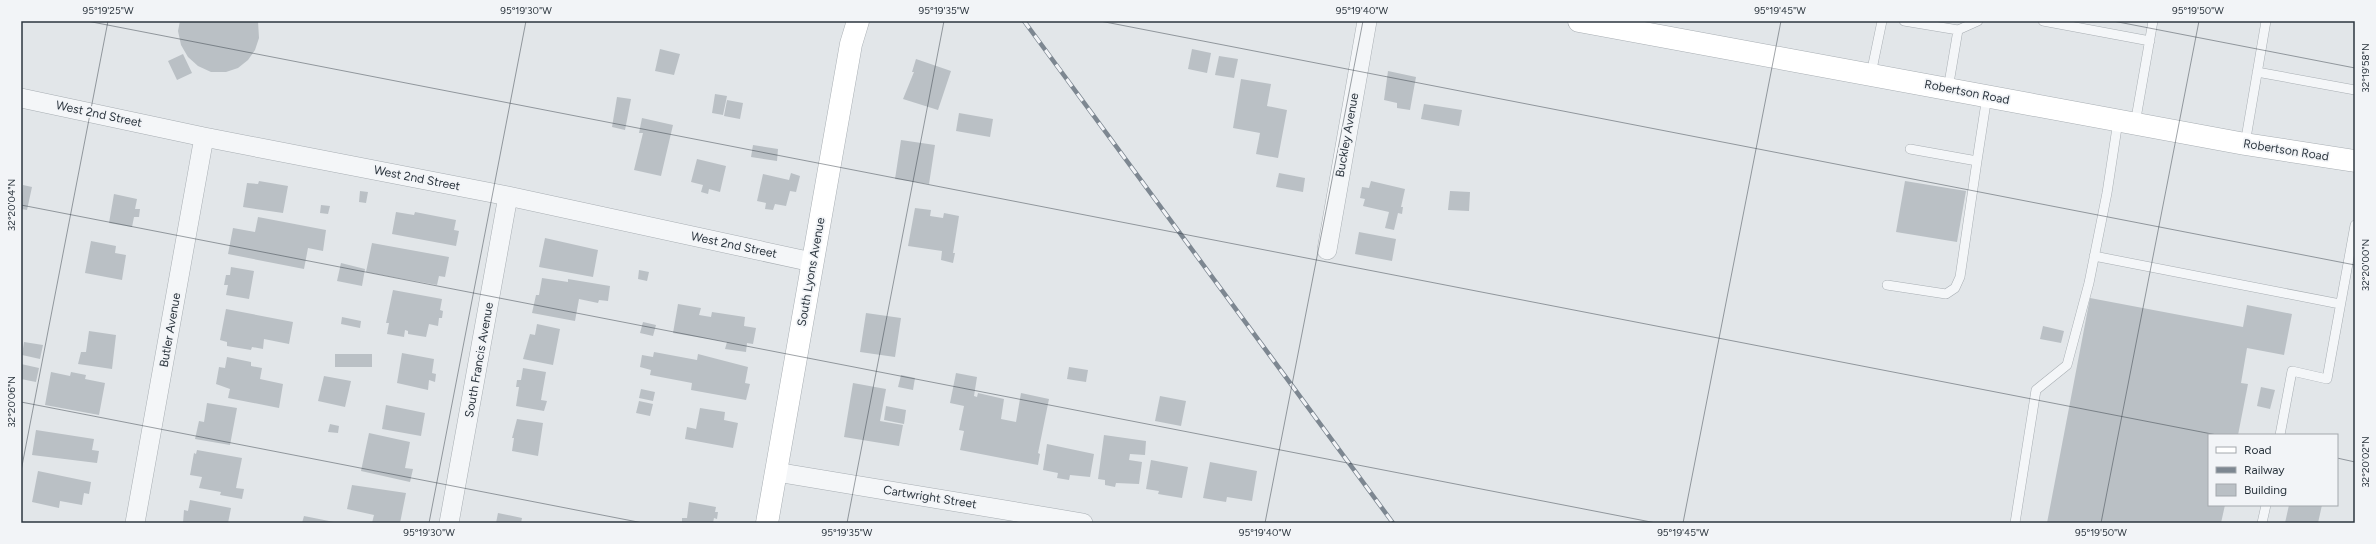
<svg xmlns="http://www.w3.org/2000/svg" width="2376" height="544" font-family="Figtree,sans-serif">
<rect width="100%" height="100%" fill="#e2e6e9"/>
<!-- building -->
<path fill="#bac0c5" d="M 180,21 L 258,21 L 259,38 L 255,50 L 248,60 L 238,68 L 226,72 L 211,72 L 198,66 L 188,57 L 181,45 L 178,31 Z
M 660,49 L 680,54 L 674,75 L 655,71 Z
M 1192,49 L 1211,53 L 1207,73 L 1188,69 Z
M 183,54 L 192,73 L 177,80 L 168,61 Z
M 1219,56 L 1238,59 L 1234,78 L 1215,75 Z
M 916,59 L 951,71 L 938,110 L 903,99 L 914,72 L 912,72 Z
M 1388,71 L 1416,77 L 1410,110 L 1397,108 L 1397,103 L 1384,100 Z
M 1241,79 L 1271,84 L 1267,106 L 1287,110 L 1278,158 L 1256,154 L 1260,133 L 1233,128 Z
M 715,94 L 727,96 L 723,115 L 712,113 Z
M 617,97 L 631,99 L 625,130 L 612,127 Z
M 727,100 L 743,103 L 740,119 L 724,116 Z
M 1424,104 L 1462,110 L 1459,126 L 1421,119 Z
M 959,113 L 993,119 L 990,137 L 956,131 Z
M 642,118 L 673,125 L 661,176 L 634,170 L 643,133 L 639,133 Z
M 901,140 L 935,145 L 929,184 L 895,179 Z
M 753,145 L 778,149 L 777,161 L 751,157 Z
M 697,159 L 726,166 L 720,192 L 709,189 L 708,194 L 701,192 L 703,185 L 691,182 Z
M 791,173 L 800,176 L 796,192 L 790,191 L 786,206 L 775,204 L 773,210 L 765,209 L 766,203 L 757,201 L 763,174 L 789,180 Z
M 1279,173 L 1305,178 L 1303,192 L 1276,187 Z
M 259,181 L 288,186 L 283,213 L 243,207 L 247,183 L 258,184 Z
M 1371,181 L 1405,189 L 1401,207 L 1403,207 L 1402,214 L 1398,213 L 1394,230 L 1385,228 L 1389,212 L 1363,206 L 1365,199 L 1360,198 L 1362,187 L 1369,188 Z
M 1905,181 L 1966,191 L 1957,242 L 1896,232 Z
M 23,185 L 32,187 L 27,210 L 21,209 Z
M 360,191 L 368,192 L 366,203 L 359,202 Z
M 1450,191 L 1470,192 L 1469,211 L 1448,210 Z
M 114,194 L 137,199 L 135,209 L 140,209 L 139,217 L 134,217 L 132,227 L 109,223 Z
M 321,205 L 330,206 L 328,214 L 320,213 Z
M 915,208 L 931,210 L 930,216 L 943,218 L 944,213 L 959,216 L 953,253 L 955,253 L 953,263 L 941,260 L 942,251 L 908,246 Z
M 396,212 L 414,215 L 415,212 L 456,220 L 454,230 L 459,231 L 456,246 L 392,234 Z
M 258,217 L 326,230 L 323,251 L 308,248 L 304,269 L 228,254 L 233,228 L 255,232 Z
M 1359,232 L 1396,239 L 1392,261 L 1355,254 Z
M 545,238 L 598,250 L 593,277 L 539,267 Z
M 91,241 L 116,246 L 115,253 L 126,255 L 122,280 L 85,273 Z
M 372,243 L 449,257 L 445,277 L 439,276 L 437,285 L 366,272 Z
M 341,263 L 365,269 L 362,286 L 337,281 Z
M 231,267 L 254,271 L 249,299 L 226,295 L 228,285 L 224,285 L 226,275 L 230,275 Z
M 639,270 L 649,272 L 647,281 L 638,279 Z
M 542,278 L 568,282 L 568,279 L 610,286 L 608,301 L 599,300 L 598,303 L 579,299 L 575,321 L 532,313 L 536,295 L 539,295 Z
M 393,290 L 442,299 L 440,310 L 443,311 L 442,318 L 439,318 L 438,326 L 429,324 L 426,337 L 408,334 L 408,331 L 405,330 L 404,337 L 387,334 L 389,323 L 386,323 Z
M 2090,298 L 2243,327 L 2247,305 L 2292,314 L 2284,355 L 2247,348 L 2241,383 L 2248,384 L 2238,435 L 2209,435 L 2209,505 L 2225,505 L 2221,523 L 2047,523 Z
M 678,304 L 701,308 L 699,315 L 711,317 L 712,312 L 745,317 L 744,326 L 756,328 L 753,344 L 747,343 L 746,352 L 725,349 L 727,342 L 673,333 Z
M 226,309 L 293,322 L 289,344 L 264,339 L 263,349 L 252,347 L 251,350 L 227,346 L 227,342 L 220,340 Z
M 866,313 L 901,318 L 895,357 L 860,352 Z
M 342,317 L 361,321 L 360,328 L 341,324 Z
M 643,322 L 656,325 L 653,336 L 640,333 Z
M 537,324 L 560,329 L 553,365 L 523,359 L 530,334 L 535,335 Z
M 2043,326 L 2064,331 L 2061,343 L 2040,339 Z
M 89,331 L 116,335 L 112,369 L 78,364 L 81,352 L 86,352 Z
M 24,342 L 43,345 L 40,359 L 22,355 Z
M 654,352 L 697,360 L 698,354 L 748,367 L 745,383 L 750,384 L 746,400 L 691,390 L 692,383 L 650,375 L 651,370 L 640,367 L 642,355 L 653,357 Z
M 402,353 L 434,359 L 432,373 L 436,374 L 435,382 L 429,380 L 428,390 L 397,383 Z
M 335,354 L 372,354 L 372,367 L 335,367 Z
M 227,357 L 251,362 L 251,366 L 262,368 L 260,379 L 283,384 L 279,408 L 228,398 L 230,389 L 216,384 L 219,367 L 225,368 Z
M 21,364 L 39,368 L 36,382 L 21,379 Z
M 1069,367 L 1088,370 L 1086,382 L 1067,379 Z
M 523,368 L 546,372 L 541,400 L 547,401 L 544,411 L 516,406 L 519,387 L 516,387 L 517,380 L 521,380 Z
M 51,372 L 70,376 L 71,372 L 86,375 L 85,379 L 105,383 L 99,415 L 45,405 Z
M 956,373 L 977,377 L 974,396 L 977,397 L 978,393 L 1004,399 L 1001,419 L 1016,422 L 1021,393 L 1049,399 L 1038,453 L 1040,454 L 1038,465 L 960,450 L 964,431 L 959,430 L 964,406 L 950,403 Z
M 901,375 L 915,378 L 913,390 L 898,387 Z
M 324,376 L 351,381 L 345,407 L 318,401 Z
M 853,383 L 886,389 L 880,421 L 903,425 L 899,446 L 844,437 Z
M 2261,387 L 2275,390 L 2270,409 L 2257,406 Z
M 641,389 L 655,392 L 653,401 L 639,398 Z
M 1160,396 L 1186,401 L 1181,426 L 1155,421 Z
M 639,401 L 653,404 L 650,416 L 636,413 Z
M 207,403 L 237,408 L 230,445 L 195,439 L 199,421 L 204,422 Z
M 386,405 L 425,413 L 421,436 L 382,429 Z
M 886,406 L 906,410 L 904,424 L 884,420 Z
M 700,408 L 725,412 L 724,420 L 738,423 L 733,448 L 685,439 L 687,427 L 696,429 Z
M 517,419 L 543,423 L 538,456 L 512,451 L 514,438 L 512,438 Z
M 330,424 L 339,426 L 338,433 L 328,432 Z
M 36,430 L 94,439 L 92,450 L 99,451 L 97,463 L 32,455 Z
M 369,433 L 410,442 L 405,468 L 413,469 L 410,482 L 361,471 Z
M 1104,435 L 1146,441 L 1145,455 L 1130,454 L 1129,460 L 1142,462 L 1139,484 L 1116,483 L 1115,487 L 1105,485 L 1105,480 L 1098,479 Z
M 1047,444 L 1094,454 L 1090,477 L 1070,475 L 1069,480 L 1057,478 L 1058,473 L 1043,470 Z
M 197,450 L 242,458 L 236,488 L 244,489 L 242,499 L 220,495 L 221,492 L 199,488 L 202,477 L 190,475 L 194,453 L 196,454 Z
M 1151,460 L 1188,467 L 1182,498 L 1158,494 L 1159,491 L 1146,489 Z
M 1210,462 L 1257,471 L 1252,501 L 1227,497 L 1226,502 L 1203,498 Z
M 38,471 L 91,482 L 89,494 L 84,493 L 82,505 L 60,501 L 59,508 L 32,502 Z
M 352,485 L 406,493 L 400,523 L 372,523 L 374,515 L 347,509 Z
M 190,500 L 231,508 L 228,523 L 183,523 L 184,510 L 188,511 Z
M 689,502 L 716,507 L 715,512 L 718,512 L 717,519 L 714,518 L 713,523 L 682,523 L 682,518 L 687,518 Z
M 2289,505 L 2322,505 L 2318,523 L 2285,523 Z
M 498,513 L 522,518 L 521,523 L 496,523 Z
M 304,516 L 334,522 L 334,523 L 302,523 Z"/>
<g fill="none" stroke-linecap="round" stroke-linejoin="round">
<!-- lane casing -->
<g stroke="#a8aeb3" stroke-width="10">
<path id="lane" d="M 1904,21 L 1958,30 L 1978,21
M 2043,21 L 2150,41
M 2257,72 L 2355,90
M 1871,74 L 1882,21
M 1948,89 L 1958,30
M 2135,124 L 2153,21
M 2245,144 L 2266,21
M 1910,149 L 1977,161 L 1987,96
M 2094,256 L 2340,304
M 1887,285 L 1946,294 L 1955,288 L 1960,277 L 1977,161
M 2280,435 L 2292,371 L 2327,379 L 2355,225
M 2015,523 L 2036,390 L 2067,365 L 2089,283 L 2107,193 L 2118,121
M 2262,523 L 2266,505"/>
</g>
<!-- street casing -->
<g stroke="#a8aeb3" stroke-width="20">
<path id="street" d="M 21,98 L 204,137 L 508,196 L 812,262
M 1327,250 L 1367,21
M 776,472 L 1083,523
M 135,523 L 204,137
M 449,523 L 508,196"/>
</g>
<!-- secondary casing -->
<g stroke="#a8aeb3" stroke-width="23">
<path id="secondary" d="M 1579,21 L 2245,144 L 2355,161
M 767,523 L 851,44 L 858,21"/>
</g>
<!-- lane -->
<use href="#lane" stroke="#f4f6f8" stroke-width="9"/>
<!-- street -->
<use href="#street" stroke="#f4f6f8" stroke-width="19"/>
<!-- secondary -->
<use href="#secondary" stroke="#fff" stroke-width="22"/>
<!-- rail casing -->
<g stroke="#7d8791" stroke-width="4.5">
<path id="rail" d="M 1024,21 L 1393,523"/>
</g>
<!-- rail -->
<use href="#rail" stroke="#f2f4f7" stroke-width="3" stroke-dasharray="9" stroke-linecap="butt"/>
</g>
<!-- ticks -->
<path fill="none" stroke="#2c363f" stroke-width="1" stroke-opacity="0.45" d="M 87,21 L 2217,435M 1100,21 L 2355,265M 2113,21 L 2355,68M 21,205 L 1656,523M 21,402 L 643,523M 2337,458 L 2355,462M 21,471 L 108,21M 429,523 L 526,21M 847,523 L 944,21M 1265,523 L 1363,21M 1683,523 L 1781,21M 2101,523 L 2199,21"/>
<g text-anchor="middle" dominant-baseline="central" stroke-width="3.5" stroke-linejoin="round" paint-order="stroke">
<!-- street labels -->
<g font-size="12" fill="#2c363f" stroke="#f2f4f7">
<text transform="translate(1967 92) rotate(11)">Robertson Road</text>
<text transform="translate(99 114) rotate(12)">West 2nd Street</text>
<text transform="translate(1347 135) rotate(-80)">Buckley Avenue</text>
<text transform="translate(2286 150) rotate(9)">Robertson Road</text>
<text transform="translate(417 178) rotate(11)">West 2nd Street</text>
<text transform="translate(734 245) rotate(12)">West 2nd Street</text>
<text transform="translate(811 272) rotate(-80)">South Lyons Avenue</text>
<text transform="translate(170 330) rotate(-80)">Butler Avenue</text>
<text transform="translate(479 360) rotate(-80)">South Francis Avenue</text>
<text transform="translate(930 497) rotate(9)">Cartwright Street</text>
</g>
</g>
<!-- border -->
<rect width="2376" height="544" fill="none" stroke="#f2f4f7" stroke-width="44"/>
<!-- legend -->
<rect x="2208" y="434" width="130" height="72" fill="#f2f4f7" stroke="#a3a8ad"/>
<rect x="2216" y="447" width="20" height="6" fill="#ffffff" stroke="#a3a8ad"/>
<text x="2244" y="454" font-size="12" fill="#2c363f">Road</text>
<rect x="2216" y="467" width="20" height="6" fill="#7d8791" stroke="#a3a8ad"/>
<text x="2244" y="474" font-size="12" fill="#2c363f">Railway</text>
<rect x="2216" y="484" width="20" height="12" fill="#bac0c5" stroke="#a3a8ad"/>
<text x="2244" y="494" font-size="12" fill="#2c363f">Building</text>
<rect x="22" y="22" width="2332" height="500" fill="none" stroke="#2c363f" stroke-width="1.5"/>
<g font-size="10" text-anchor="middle" fill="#2c363f">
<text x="108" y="14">95°19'25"W</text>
<text x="526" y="14">95°19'30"W</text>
<text x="944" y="14">95°19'35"W</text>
<text x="1362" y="14">95°19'40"W</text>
<text x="1780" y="14">95°19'45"W</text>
<text x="2198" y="14">95°19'50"W</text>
<text transform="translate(2365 68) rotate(-90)" y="4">32°19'58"N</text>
<text transform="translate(11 205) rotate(-90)" y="4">32°20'04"N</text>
<text transform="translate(2365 265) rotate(-90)" y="4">32°20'00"N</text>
<text transform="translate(11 402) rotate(-90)" y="4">32°20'06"N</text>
<text transform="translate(2365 462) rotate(-90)" y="4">32°20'02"N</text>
<text x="429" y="536">95°19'30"W</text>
<text x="847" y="536">95°19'35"W</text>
<text x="1265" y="536">95°19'40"W</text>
<text x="1683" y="536">95°19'45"W</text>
<text x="2101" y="536">95°19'50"W</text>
</g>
</svg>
